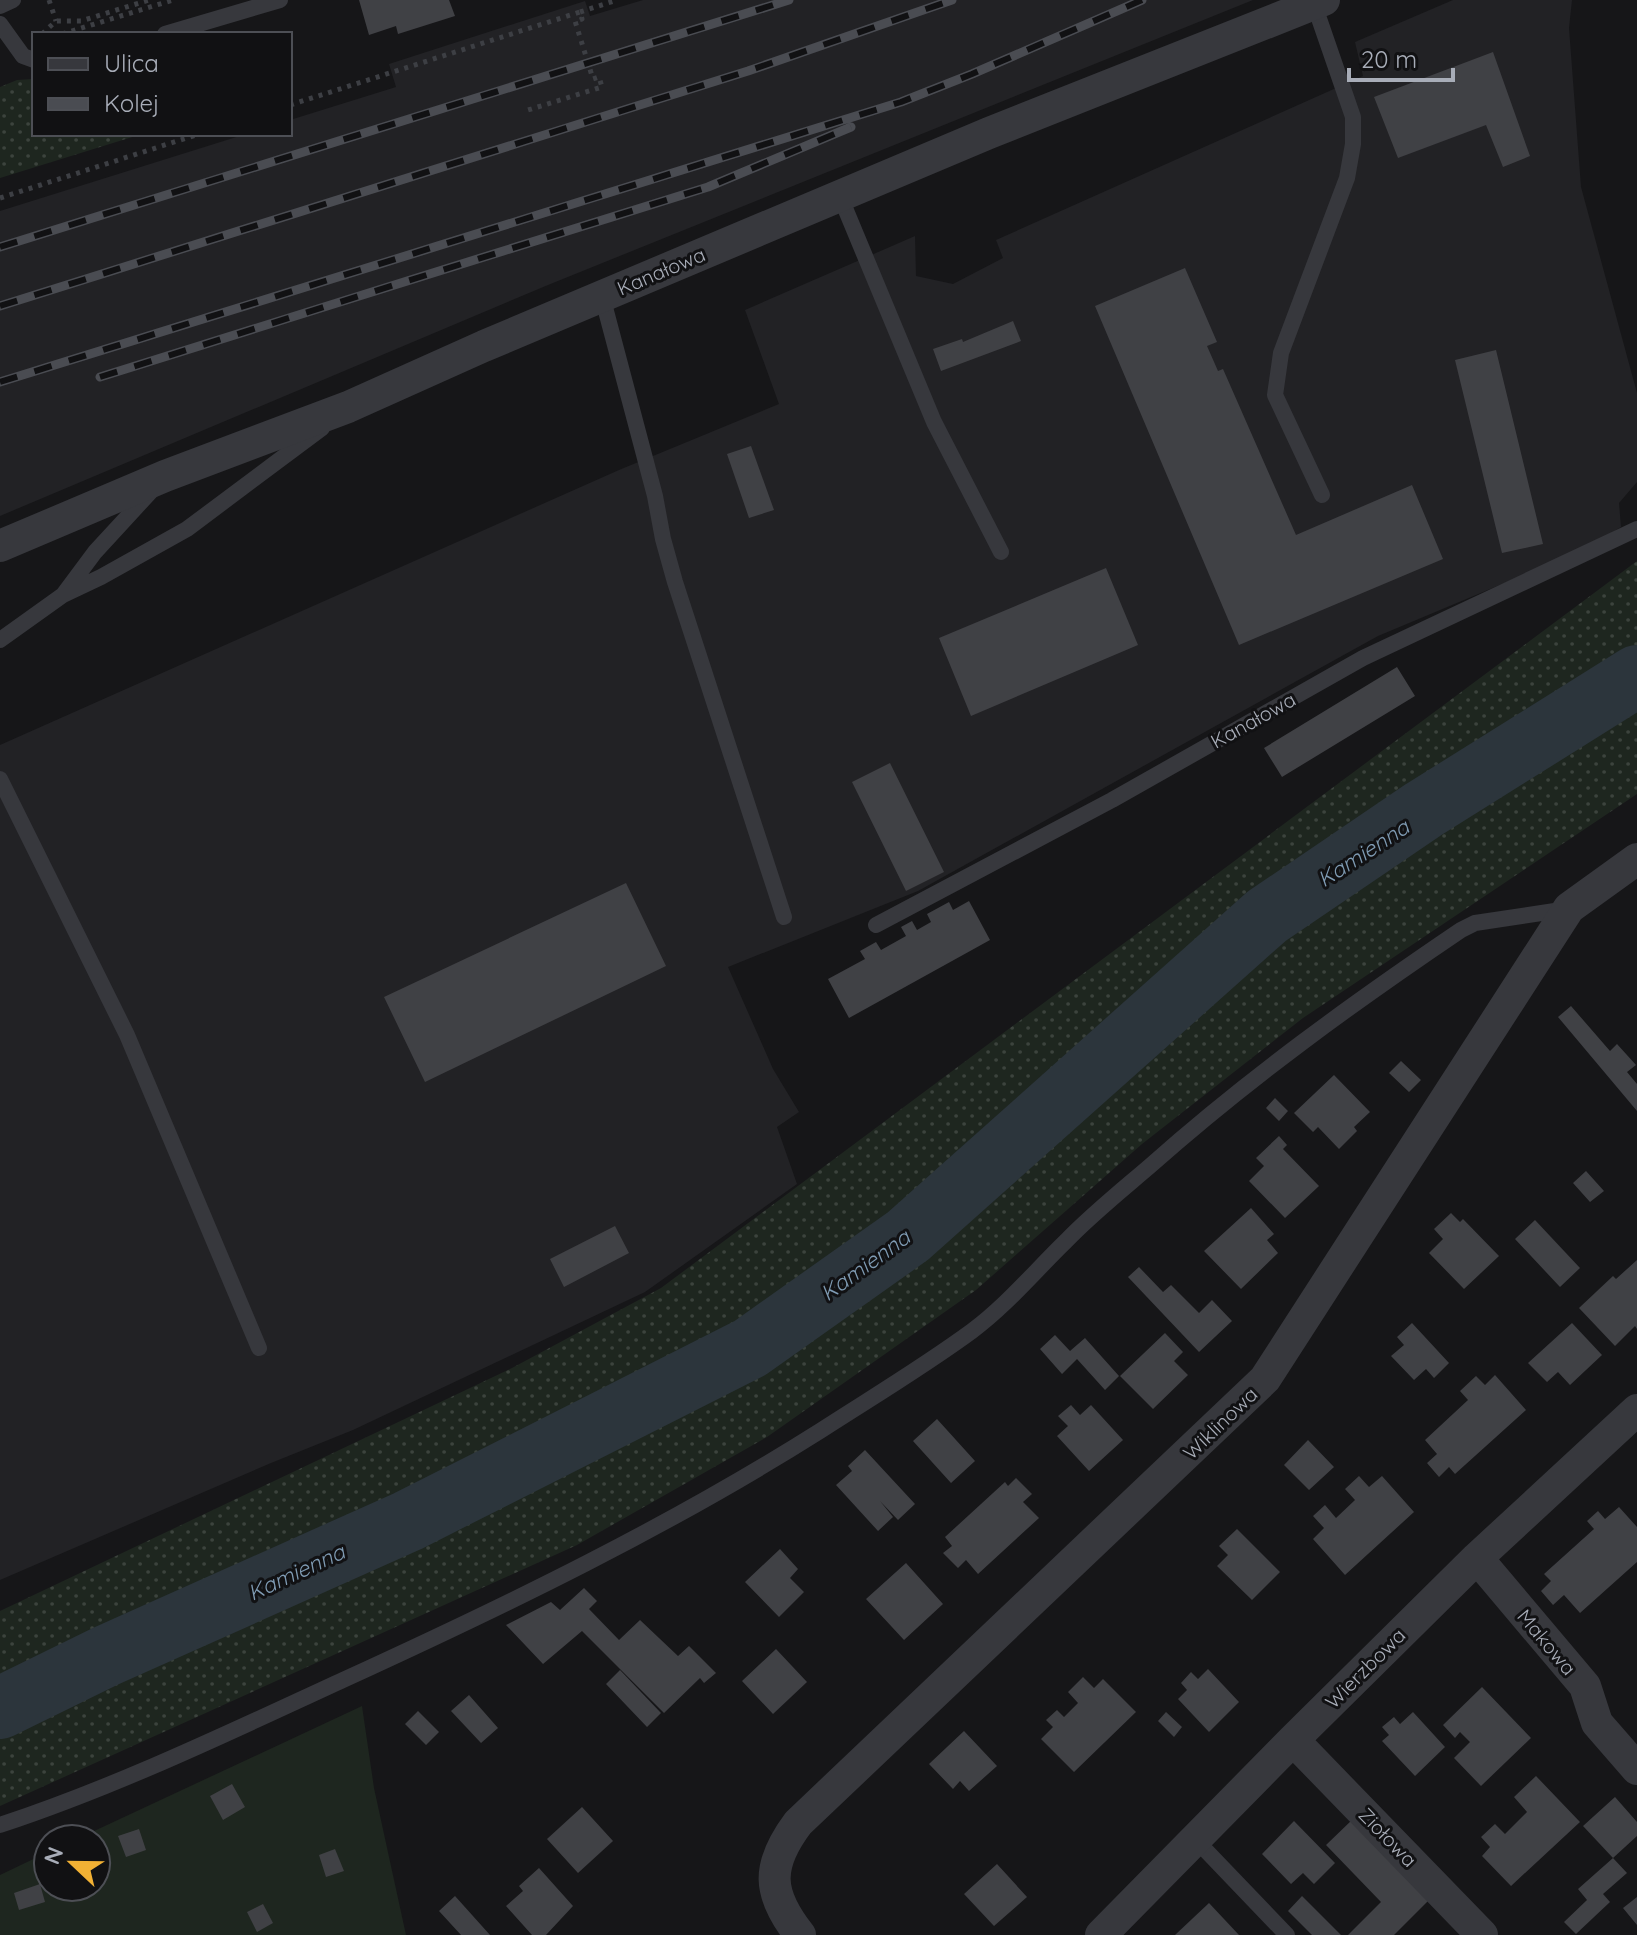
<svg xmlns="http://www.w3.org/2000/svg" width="1637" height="1935" font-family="Quicksand,sans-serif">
<defs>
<pattern id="grass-dots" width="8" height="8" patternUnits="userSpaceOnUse" patternTransform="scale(2)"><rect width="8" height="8" fill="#1e261f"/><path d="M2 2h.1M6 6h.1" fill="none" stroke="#3c433d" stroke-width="1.8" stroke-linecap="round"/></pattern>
</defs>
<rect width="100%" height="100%" fill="#161618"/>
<!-- built -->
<path fill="#222225" d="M 643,0 L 1253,0 L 548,285 L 0,516 L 0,211 L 246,134 L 290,134 L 290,120 L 396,87 L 389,64 L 585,1 L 590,16 Z
M 1453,0 L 1572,0 L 1569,28 L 1581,187 L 1637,393 L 1637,482 L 1619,503 L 1621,527 L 1581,551 L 1378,636 L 918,891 L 728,967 L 773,1069 L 799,1112 L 777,1127 L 797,1184 L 645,1292 L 353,1430 L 271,1463 L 0,1580 L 0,745 L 619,470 L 779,404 L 745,310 L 915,236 L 916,276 L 953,284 L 1003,258 L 996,240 L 1363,76 L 1355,42 Z"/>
<!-- grass -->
<path fill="url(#grass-dots)" d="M 34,79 L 34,134 L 142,134 L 0,178 L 0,87 L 17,80 Z
M 1637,561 L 1637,794 L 1303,1018 L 1142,1144 L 976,1290 L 767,1437 L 577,1545 L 0,1806 L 0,1611 L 512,1368 L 661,1288 Z"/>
<!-- garden -->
<path fill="#1e261f" d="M 362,1706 L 374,1788 L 406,1935 L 0,1935 L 0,1875 L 48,1852 L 48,1887 L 96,1887 L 96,1839 L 77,1839 Z"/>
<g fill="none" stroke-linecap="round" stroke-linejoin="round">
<!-- river -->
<path stroke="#2c353c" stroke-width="62" d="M 0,1708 L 106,1656 L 408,1521 L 750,1348 L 908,1236 L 1267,916 L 1423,810 L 1637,676"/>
</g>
<!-- building -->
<path fill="#404145" d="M 359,0 L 449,0 L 455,16 L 398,34 L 396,26 L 369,35 Z
M 1493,52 L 1530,156 L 1503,167 L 1486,125 L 1398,158 L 1374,97 Z
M 1185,268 L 1217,342 L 1207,346 L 1218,371 L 1223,369 L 1296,535 L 1412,485 L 1443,559 L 1239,645 L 1095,306 Z
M 1013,321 L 1021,341 L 941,371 L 933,349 L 962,339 L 963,342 Z
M 1496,350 L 1543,544 L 1502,553 L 1455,360 Z
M 751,446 L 774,510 L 749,518 L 727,454 Z
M 1106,568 L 1138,645 L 971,716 L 939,638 Z
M 1397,667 L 1415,696 L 1282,777 L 1264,748 Z
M 890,763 L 944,872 L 906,891 L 852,782 Z
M 626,883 L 666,966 L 425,1082 L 384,997 Z
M 969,901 L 990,940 L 849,1018 L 828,979 L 865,959 L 860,951 L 876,942 L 881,950 L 906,936 L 901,927 L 912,921 L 917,930 L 931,922 L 927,914 L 949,902 L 953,910 Z
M 1571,1006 L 1610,1051 L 1617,1044 L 1636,1065 L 1627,1072 L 1637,1084 L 1637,1111 L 1558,1017 Z
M 1401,1061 L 1421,1080 L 1409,1092 L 1389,1073 Z
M 1334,1075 L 1370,1112 L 1354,1127 L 1357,1131 L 1339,1149 L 1318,1127 L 1313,1132 L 1294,1113 Z
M 1275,1098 L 1288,1111 L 1279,1121 L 1266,1108 Z
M 1279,1136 L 1287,1145 L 1283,1149 L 1319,1186 L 1285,1218 L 1249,1181 L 1264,1166 L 1256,1158 Z
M 1586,1171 L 1604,1191 L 1590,1202 L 1573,1183 Z
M 1251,1208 L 1274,1234 L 1267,1240 L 1278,1253 L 1241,1289 L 1204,1251 Z
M 1451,1213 L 1460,1222 L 1463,1219 L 1499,1256 L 1464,1289 L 1429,1253 L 1443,1239 L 1434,1229 Z
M 1535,1220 L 1580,1268 L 1560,1287 L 1515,1239 Z
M 615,1226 L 629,1253 L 564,1287 L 550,1259 Z
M 1637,1260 L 1637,1329 L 1635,1326 L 1615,1346 L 1579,1308 L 1613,1276 L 1616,1279 Z
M 1139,1267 L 1163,1292 L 1171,1285 L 1199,1313 L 1212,1300 L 1232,1321 L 1199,1352 L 1128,1277 Z
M 1412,1323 L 1449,1363 L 1434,1378 L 1426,1369 L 1414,1380 L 1391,1356 L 1404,1345 L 1397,1337 Z
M 1572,1323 L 1602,1355 L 1570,1385 L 1558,1372 L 1547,1382 L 1528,1363 Z
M 1165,1333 L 1183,1352 L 1174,1361 L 1188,1375 L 1153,1409 L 1120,1376 Z
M 1055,1335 L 1070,1351 L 1085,1338 L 1119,1376 L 1105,1390 L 1077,1359 L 1062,1374 L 1040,1349 Z
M 1495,1375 L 1526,1410 L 1455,1474 L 1449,1467 L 1439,1477 L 1427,1463 L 1437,1454 L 1425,1440 L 1468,1400 L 1460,1391 L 1476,1376 L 1485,1385 Z
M 1071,1405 L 1080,1415 L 1091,1405 L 1123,1440 L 1089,1471 L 1057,1436 L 1068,1426 L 1058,1416 Z
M 937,1419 L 975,1461 L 951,1483 L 913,1441 Z
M 1308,1440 L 1334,1467 L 1309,1490 L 1284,1465 Z
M 865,1450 L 915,1504 L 898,1520 L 880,1501 L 893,1517 L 878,1531 L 836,1485 L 852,1471 L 848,1466 Z
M 1359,1476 L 1369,1487 L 1382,1476 L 1414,1512 L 1345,1575 L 1313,1539 L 1324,1528 L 1313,1516 L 1325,1505 L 1336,1518 L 1355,1500 L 1345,1489 Z
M 1016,1478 L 1032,1494 L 1023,1502 L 1039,1518 L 978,1574 L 966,1560 L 958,1568 L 943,1553 L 952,1546 L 945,1537 L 1005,1482 L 1008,1486 Z
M 1619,1507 L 1637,1527 L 1637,1562 L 1580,1613 L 1564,1595 L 1553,1605 L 1541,1591 L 1551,1581 L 1544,1574 L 1594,1529 L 1587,1521 L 1598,1511 L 1605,1519 Z
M 1237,1529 L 1280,1572 L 1252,1600 L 1217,1566 L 1228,1555 L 1219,1546 Z
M 780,1549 L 798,1569 L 790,1578 L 804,1592 L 779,1617 L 745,1582 Z
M 906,1563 L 943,1604 L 904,1640 L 866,1599 Z
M 584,1588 L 597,1601 L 589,1609 L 619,1640 L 640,1620 L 678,1656 L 689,1646 L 716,1673 L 704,1683 L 700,1678 L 664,1713 L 582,1631 L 543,1664 L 506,1625 L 551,1602 L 560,1610 Z
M 776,1649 L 807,1682 L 773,1714 L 742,1681 Z
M 1208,1669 L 1239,1702 L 1209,1732 L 1178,1699 L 1187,1690 L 1181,1683 L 1191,1672 L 1198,1679 Z
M 620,1670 L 661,1713 L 647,1727 L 606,1684 Z
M 1083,1677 L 1094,1688 L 1103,1679 L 1136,1712 L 1074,1772 L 1041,1739 L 1053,1727 L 1046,1720 L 1057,1710 L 1064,1717 L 1078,1703 L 1068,1692 Z
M 1482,1687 L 1531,1738 L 1481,1786 L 1454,1758 L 1470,1742 L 1460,1732 L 1455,1738 L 1443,1725 Z
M 469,1695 L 498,1728 L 481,1743 L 451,1711 Z
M 418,1711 L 439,1732 L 426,1745 L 405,1724 Z
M 1166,1712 L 1182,1727 L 1174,1737 L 1158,1721 Z
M 1413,1712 L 1445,1747 L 1415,1776 L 1382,1741 L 1389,1735 L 1382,1727 L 1394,1717 L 1400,1724 Z
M 964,1731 L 997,1766 L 969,1791 L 960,1781 L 953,1789 L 929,1764 Z
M 1536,1776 L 1580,1822 L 1511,1886 L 1482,1856 L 1490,1847 L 1481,1837 L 1495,1824 L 1505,1834 L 1527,1812 L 1514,1797 Z
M 232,1784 L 245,1807 L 223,1820 L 210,1796 Z
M 1615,1797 L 1637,1822 L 1637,1836 L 1613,1858 L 1583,1826 Z
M 582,1807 L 613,1841 L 578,1873 L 547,1839 Z
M 1353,1819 L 1430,1899 L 1394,1935 L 1348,1935 L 1381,1902 L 1326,1845 Z
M 1294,1821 L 1335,1863 L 1314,1884 L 1303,1873 L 1291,1884 L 1262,1854 Z
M 139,1829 L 146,1850 L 126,1857 L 118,1836 Z
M 335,1849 L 344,1871 L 326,1877 L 319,1855 Z
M 1613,1858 L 1627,1873 L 1603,1894 L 1610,1902 L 1576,1934 L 1564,1922 L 1587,1900 L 1578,1889 Z
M 997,1864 L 1027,1897 L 994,1926 L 964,1894 Z
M 539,1868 L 573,1906 L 546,1935 L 532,1935 L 506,1906 L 523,1891 L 519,1886 Z
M 40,1884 L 45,1902 L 19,1910 L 14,1893 Z
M 455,1896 L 490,1935 L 461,1935 L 439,1911 Z
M 1302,1896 L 1341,1935 L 1312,1935 L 1288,1911 Z
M 1637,1897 L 1637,1925 L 1623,1908 Z
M 1209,1903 L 1239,1935 L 1175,1935 Z
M 263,1904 L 273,1923 L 257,1932 L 247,1912 Z"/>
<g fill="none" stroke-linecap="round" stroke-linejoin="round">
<!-- path -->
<path stroke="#3d3f44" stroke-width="5" stroke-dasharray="4 6" stroke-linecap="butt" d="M 49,0 L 56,21
M 580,12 L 617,0
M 42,34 L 56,21 L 81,21 L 149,0
M 62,34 L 173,0
M 290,105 L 580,12 L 582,19 L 575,21 L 593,79 L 599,77 L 602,87 L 528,110
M 0,198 L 199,134"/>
<!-- service -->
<path stroke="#37383d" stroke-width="16" d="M 1314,4 L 1353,117 L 1353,144 L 1347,178 L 1281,353 L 1275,395 L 1322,495
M 0,6 L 13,0
M 0,24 L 23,56 L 34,60
M 165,34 L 280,0
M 840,196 L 934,422 L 1001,552
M 602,296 L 655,496 L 663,539 L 675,582 L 784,917
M 153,489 L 95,552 L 63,595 L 101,577 L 187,529 L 322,428
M 0,640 L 63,595
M 0,779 L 127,1035 L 259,1348
M 876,925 L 1112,800 L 1363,658 L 1637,529
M 0,1825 C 118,1786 230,1732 343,1680 C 507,1605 668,1527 820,1431 C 871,1398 923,1367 972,1331 C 1007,1305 1035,1271 1066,1241 C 1092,1214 1122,1190 1150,1166 C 1248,1079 1353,1003 1461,930 L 1475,923 L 1568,909
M 1195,1839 L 1287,1935"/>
<!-- minor -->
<path stroke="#37383d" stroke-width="32" d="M 0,546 L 165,476 L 348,407 L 484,346 L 989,133 L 1324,0
M 1477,1558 L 1585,1686 L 1597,1723 L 1637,1769
M 1293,1740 L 1482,1935
M 800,1935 C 767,1893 766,1866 798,1823 L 1265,1379 L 1569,908 L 1637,859
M 1101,1935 L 1293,1740 L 1477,1558 L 1637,1410"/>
<!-- rail casing -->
<g stroke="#4a4c52" stroke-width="9">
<path id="rail" d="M 0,247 L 789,0
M 0,306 L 748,71 L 952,0
M 100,377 L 708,187 L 851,127
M 0,382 L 901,102 L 972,74 L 1142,0"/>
</g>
<!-- rail -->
<use href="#rail" stroke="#111113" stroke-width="6" stroke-dasharray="18" stroke-linecap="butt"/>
</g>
<g text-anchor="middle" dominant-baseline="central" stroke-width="6" stroke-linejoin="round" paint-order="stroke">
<!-- street labels -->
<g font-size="20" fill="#a8adb8" stroke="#111113">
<text transform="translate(661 271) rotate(-23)">Kanałowa</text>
<text transform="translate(1253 720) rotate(-29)">Kanałowa</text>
<text transform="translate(1220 1423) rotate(-44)">Wiklinowa</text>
<text transform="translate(1547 1642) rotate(50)">Makowa</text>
<text transform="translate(1365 1668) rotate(-45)">Wierzbowa</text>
<text transform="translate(1388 1837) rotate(46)">Ziołowa</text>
</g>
<!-- water labels -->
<g font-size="22" font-style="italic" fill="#7f9bb3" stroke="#111113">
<text transform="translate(1363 853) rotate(-33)">Kamienna</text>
<text transform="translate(865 1265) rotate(-36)">Kamienna</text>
<text transform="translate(296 1572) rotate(-25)">Kamienna</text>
</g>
</g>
<!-- legend -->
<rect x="32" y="32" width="260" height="104" fill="#111113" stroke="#4d4f55" stroke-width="2"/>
<rect x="48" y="58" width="40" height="12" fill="#37383d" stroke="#4d4f55" stroke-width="2"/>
<text x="104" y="72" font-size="24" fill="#a8adb8">Ulica</text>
<rect x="48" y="98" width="40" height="12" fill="#4a4c52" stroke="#4d4f55" stroke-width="2"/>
<text x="104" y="112" font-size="24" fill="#a8adb8">Kolej</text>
<!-- north arrow -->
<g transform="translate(72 1863) rotate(292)"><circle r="38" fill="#111113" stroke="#4d4f55" stroke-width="2"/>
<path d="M0-6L14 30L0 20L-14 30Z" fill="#f2b134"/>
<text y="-12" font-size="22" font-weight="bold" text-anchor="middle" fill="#a8adb8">N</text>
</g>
<!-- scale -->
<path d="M1349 68v12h104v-12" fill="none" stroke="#a8adb8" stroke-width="4"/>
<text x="1361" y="68" font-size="24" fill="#a8adb8" stroke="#111113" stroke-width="6" paint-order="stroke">20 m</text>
</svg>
